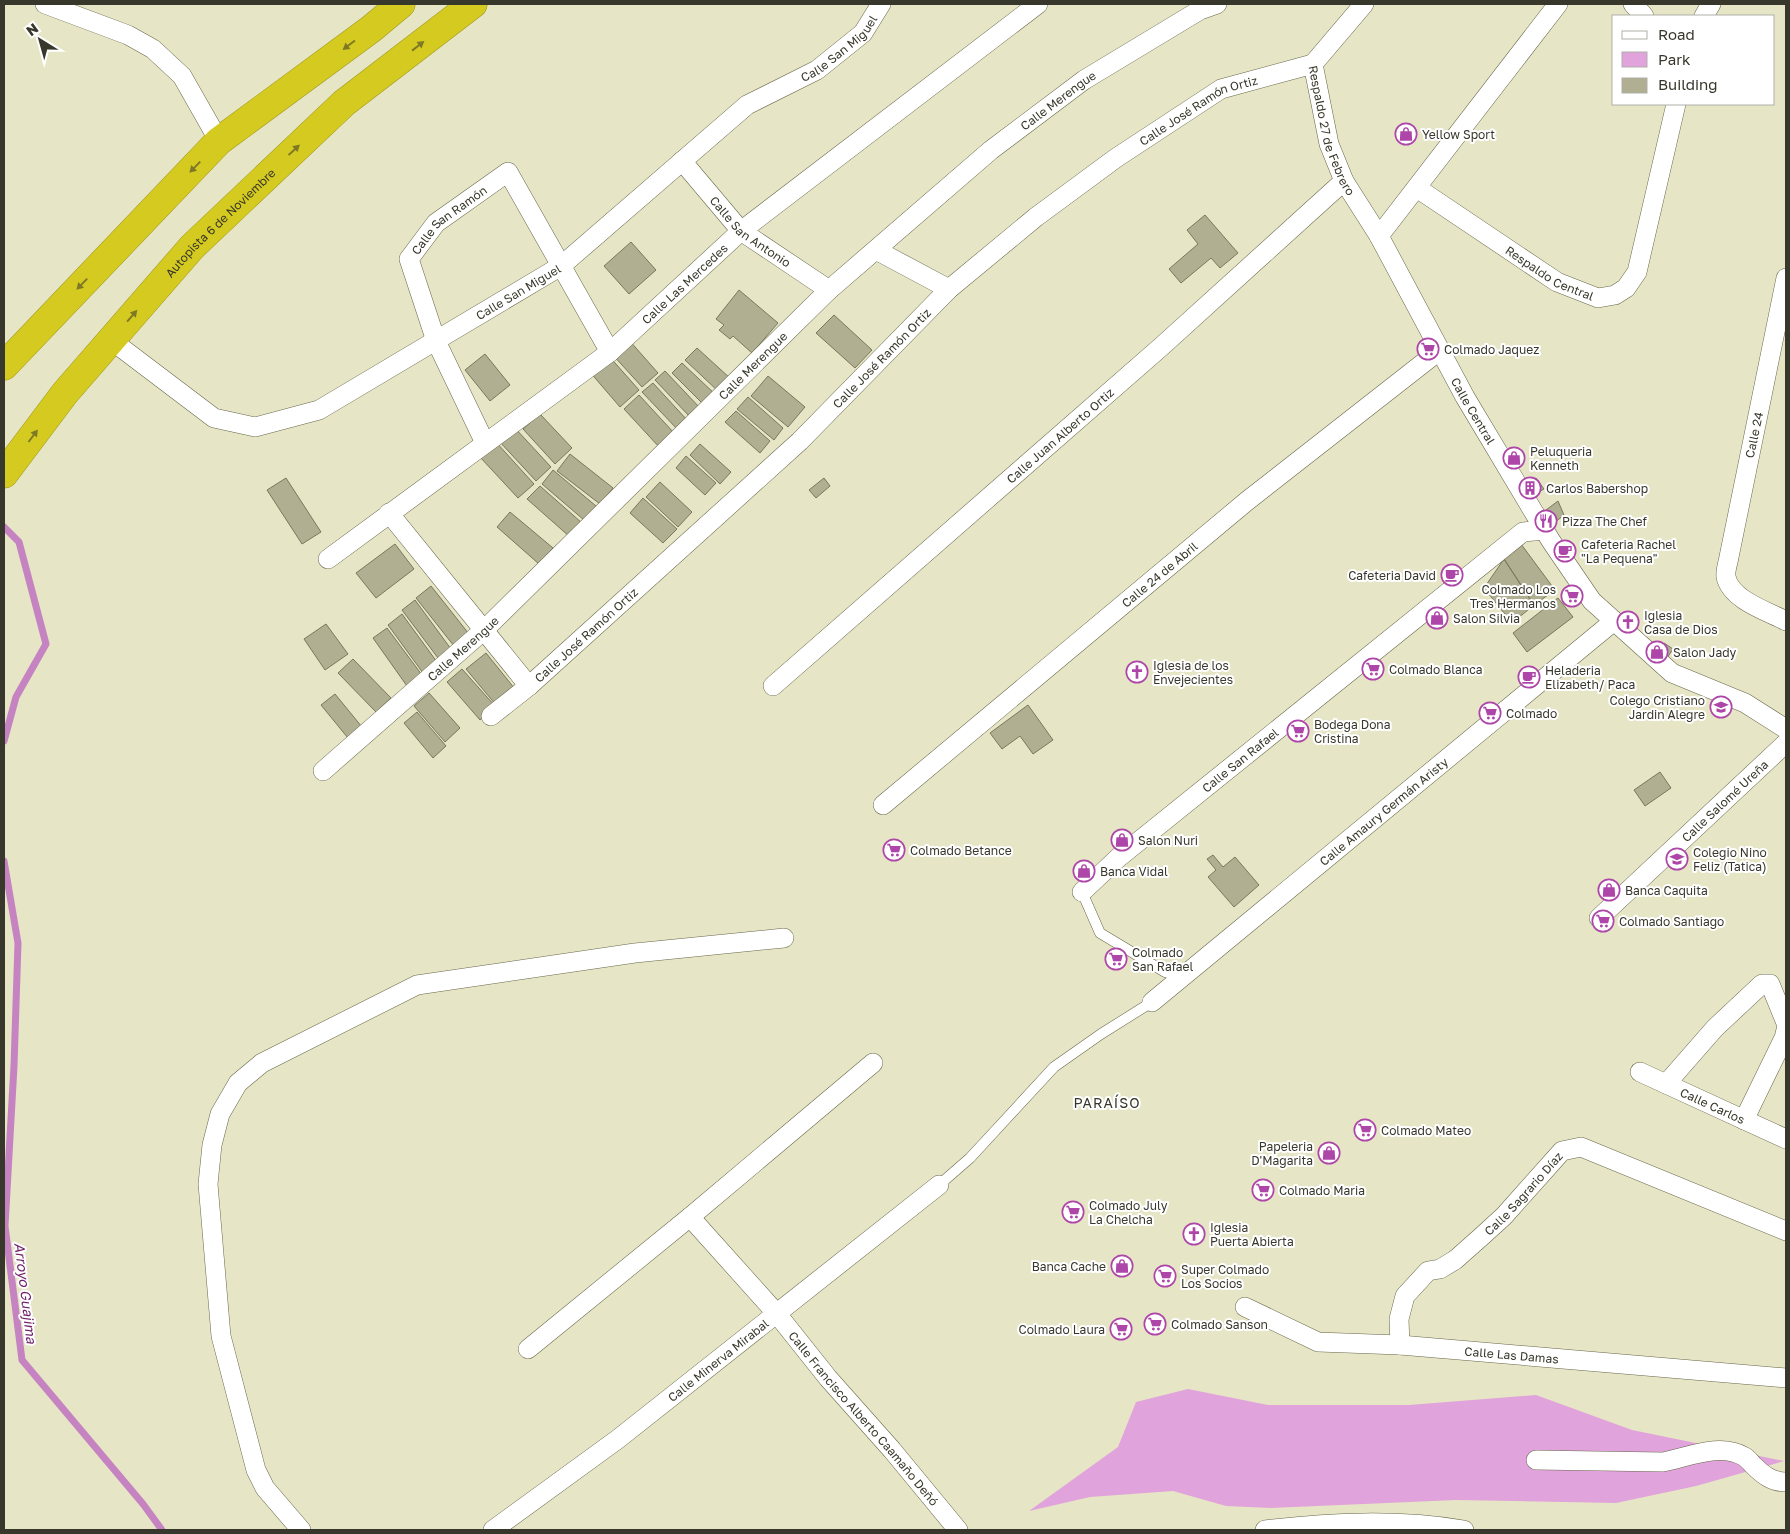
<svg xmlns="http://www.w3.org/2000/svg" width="1790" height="1534" font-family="'Golos Text',sans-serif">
<rect width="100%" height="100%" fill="#e6e5c5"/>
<!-- green -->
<path fill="#e1a3db" d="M 1188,1389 L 1268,1405 L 1409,1405 L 1536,1395 L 1632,1430 L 1784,1461 L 1696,1486 L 1616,1503 L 1456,1500 L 1271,1508 L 1226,1506 L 1173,1491 L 1090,1497 L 1029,1511 L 1118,1447 L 1136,1402 Z"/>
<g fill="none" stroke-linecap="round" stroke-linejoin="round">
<!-- stream -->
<path stroke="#c683c1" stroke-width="7" d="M 4,527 L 19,542 L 46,644 L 16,697 L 4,741
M 4,861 L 18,943 L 14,1066 L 5,1226 L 22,1360 L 143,1504 L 162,1530"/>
</g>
<!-- building -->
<path fill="#b0af91" stroke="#7a785c" d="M 1205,215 L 1238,253 L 1220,268 L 1211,258 L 1181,283 L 1169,269 L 1198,244 L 1187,230 Z
M 631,242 L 656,270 L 629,294 L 604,266 Z
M 739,290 L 778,323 L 752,353 L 733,336 L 730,339 L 719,330 L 724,325 L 716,319 Z
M 834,315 L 872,350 L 855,368 L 816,333 Z
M 628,339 L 658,373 L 642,387 L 612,354 Z
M 697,348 L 731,379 L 719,392 L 685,360 Z
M 485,354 L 510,385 L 490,401 L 465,370 Z
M 608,355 L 639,390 L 620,407 L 589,371 Z
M 682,363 L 716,395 L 705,406 L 672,373 Z
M 665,371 L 701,409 L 691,418 L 655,380 Z
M 768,376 L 805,407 L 788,427 L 751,396 Z
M 653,383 L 688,421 L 678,430 L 642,392 Z
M 639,395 L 675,434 L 660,448 L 624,409 Z
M 748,397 L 783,428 L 774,440 L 737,409 Z
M 736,411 L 770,441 L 760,453 L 725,422 Z
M 540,414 L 572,448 L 555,464 L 523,429 Z
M 513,426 L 551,467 L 536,481 L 498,440 Z
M 495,441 L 534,484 L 518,498 L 479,456 Z
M 700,444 L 731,472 L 720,484 L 690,455 Z
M 570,454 L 613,488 L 600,504 L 557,471 Z
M 686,456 L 716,483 L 705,495 L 676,468 Z
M 553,470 L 596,506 L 584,520 L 542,484 Z
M 286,478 L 321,532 L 302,544 L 267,490 Z
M 824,478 L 830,486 L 816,498 L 809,490 Z
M 1536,478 L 1544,489 L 1537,493 L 1530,482 Z
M 660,482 L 692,512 L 678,527 L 646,497 Z
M 540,486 L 582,523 L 570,537 L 527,499 Z
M 643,498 L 677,529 L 663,543 L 630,513 Z
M 1558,501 L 1564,515 L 1549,527 L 1542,513 Z
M 510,512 L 553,548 L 539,564 L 497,527 Z
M 395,544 L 414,569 L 376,598 L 356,573 Z
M 1521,544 L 1555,590 L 1534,605 L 1504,559 Z
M 1504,559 L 1534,605 L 1512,623 L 1484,588 Z
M 431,586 L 469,634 L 454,646 L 416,598 Z
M 1558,598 L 1573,617 L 1527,652 L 1513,633 Z
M 415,600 L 451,649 L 438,658 L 402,610 Z
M 402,614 L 437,662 L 423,673 L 388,625 Z
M 326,624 L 348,654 L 325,670 L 304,639 Z
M 387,628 L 422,675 L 407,686 L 373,638 Z
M 1664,643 L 1673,649 L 1665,661 L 1657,652 Z
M 486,653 L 515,689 L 496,705 L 466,669 Z
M 353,659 L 391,698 L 376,712 L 338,673 Z
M 462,669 L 495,706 L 480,720 L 447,682 Z
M 429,693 L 460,728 L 445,742 L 414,706 Z
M 335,694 L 362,727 L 348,738 L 321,705 Z
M 1028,705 L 1053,740 L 1033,754 L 1020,736 L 1002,749 L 990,733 Z
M 417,712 L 446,746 L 433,758 L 404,723 Z
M 1660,772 L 1671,788 L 1645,806 L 1634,790 Z
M 1213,855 L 1223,867 L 1235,857 L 1259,885 L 1234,907 L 1208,877 L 1216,870 L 1207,859 Z"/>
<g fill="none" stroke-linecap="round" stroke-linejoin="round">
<!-- lane casing -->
<g stroke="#69674b" stroke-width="11">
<path id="lane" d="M 1082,892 L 1100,933 L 1165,972 L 1182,977
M 939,1185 L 970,1158 L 1054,1067 L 1101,1034 L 1152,1002"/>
</g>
<!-- street casing -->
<g stroke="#69674b" stroke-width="20">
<g id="street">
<path d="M 45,4 L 128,35 L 153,49 L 182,76 L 219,141"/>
<path id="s1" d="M 1364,4 L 1313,64 L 1329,144 L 1344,181 L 1379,236 L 1465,397 L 1551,541 L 1592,601 L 1672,673 L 1745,703 L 1786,729"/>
<path d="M 1633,4 L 1644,16"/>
<path d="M 1704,16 L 1711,4"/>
<path id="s2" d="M 682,161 L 741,231 L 829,290"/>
<path id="s3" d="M 1417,188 L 1557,282 L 1598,298 L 1615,295 L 1626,288 L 1637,272 L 1676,104"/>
<path d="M 1379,236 L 1558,4"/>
<path d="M 876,250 L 949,289"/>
<path d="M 1786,278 L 1729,557 C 1728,563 1725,571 1726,577 C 1731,600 1767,611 1786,621"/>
<path id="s4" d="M 111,340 L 214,418 L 255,427 L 319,410 L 561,266 L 747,105 L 817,70 L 863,33 L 881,4"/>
<path id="s5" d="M 485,443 L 436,341 L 409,259 L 436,223 L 508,172 L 610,352"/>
<path d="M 389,513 L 529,686"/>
<path id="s6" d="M 328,559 L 610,352 L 741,231 L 1038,4"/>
<path id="s7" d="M 773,686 L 1162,346 L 1344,181"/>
<path id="s8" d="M 491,716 L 529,686 L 800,441 L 949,289 L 1036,217 L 1116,158 L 1221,89 L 1313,64"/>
<path id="s9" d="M 323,771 L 484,630 L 829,290 L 991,150 L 1084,80 L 1200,10 L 1217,4"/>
<path id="s10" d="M 883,805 L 1247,501 L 1440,350"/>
<path id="s11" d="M 1082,892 L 1118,858 L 1523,532 L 1545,530"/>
<path id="s12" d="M 1599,918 L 1786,743"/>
<path id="s13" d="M 1152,1002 L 1614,621"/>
<path id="s14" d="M 1640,1072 L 1786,1139"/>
<path d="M 1666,1084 L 1715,1028 L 1762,984 L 1770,984 L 1786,1023"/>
<path d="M 1744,1120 L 1784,1038 L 1786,1030"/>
<path id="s15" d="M 690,1217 L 777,1314 L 828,1378 L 892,1450 L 958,1530"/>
<path id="s16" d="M 1245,1307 L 1318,1342 L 1400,1345 L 1786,1378"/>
<path id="s17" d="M 1400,1345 L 1399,1319 L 1405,1296 L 1428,1271 L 1440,1269 L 1455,1260 L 1481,1237 L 1504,1216 L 1562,1151 L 1581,1147 L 1786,1231"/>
<path d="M 528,1349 L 690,1217 L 873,1063"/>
<path d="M 1536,1460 L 1663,1462 C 1689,1457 1720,1442 1745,1457 C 1748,1459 1751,1463 1753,1465 C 1763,1475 1772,1482 1786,1482"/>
<path d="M 301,1530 L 265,1488 L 256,1470 L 221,1336 L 208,1184 L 212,1145 L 220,1114 L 238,1083 L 262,1063 L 417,985 L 635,953 L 784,938"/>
<path id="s18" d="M 493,1530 L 618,1439 L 939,1185"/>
<path d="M 1265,1530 C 1332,1522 1397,1519 1464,1530"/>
</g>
</g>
<!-- highway casing -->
<g stroke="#9e9723" stroke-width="29">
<g id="highway">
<path d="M 4,366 L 219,141 L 371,29 L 401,4"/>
<path id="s19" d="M 4,474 L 65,393 L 192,247 L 344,103 L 473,4"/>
</g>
</g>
<!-- lane -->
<use href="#lane" stroke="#fff" stroke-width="10"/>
<!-- street -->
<use href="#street" stroke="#fff" stroke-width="19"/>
<!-- highway -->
<use href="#highway" stroke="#d5ca1f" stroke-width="28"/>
</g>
<!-- one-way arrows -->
<defs><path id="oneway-solid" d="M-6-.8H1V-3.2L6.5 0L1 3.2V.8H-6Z" transform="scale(1.25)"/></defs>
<g fill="#7f7926">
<use href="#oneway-solid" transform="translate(349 45) rotate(143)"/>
<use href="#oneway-solid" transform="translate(418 46) rotate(-38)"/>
<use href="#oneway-solid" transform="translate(294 150) rotate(-43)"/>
<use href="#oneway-solid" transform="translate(195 167) rotate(134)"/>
<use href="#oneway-solid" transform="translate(82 284) rotate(134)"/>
<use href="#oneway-solid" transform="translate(132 316) rotate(-49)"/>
<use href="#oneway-solid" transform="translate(33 436) rotate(-53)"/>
</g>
<!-- icons -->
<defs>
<g id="shop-ring" transform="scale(1.125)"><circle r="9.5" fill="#fff" stroke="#ae46a9" stroke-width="1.5"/><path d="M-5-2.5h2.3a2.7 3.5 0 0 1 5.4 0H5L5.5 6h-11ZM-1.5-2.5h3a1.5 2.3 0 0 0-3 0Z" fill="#ae46a9"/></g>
<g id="supermarket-ring" transform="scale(1.125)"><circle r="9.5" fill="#fff" stroke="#ae46a9" stroke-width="1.5"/><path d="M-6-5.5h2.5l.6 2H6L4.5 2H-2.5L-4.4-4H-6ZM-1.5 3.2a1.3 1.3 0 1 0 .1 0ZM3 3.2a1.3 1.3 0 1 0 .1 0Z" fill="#ae46a9"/></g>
<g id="building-ring" transform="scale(1.125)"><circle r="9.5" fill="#fff" stroke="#ae46a9" stroke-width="1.5"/><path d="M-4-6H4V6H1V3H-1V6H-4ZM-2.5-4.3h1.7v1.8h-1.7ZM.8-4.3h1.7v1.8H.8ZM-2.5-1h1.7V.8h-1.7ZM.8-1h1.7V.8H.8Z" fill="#ae46a9"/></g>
<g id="restaurant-ring" transform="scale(1.125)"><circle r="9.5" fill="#fff" stroke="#ae46a9" stroke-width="1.5"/><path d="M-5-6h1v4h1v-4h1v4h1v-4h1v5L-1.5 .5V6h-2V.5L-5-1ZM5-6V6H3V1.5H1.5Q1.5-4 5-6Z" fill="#ae46a9"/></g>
<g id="cafe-ring" transform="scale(1.125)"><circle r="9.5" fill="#fff" stroke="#ae46a9" stroke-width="1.5"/><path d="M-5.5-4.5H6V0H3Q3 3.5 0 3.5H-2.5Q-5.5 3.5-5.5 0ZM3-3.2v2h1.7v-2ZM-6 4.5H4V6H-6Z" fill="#ae46a9"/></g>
<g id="church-ring" transform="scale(1.125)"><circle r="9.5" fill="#fff" stroke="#ae46a9" stroke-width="1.5"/><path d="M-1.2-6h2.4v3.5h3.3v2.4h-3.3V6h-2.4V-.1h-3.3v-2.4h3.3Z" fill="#ae46a9"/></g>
<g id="school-ring" transform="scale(1.125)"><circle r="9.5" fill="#fff" stroke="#ae46a9" stroke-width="1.5"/><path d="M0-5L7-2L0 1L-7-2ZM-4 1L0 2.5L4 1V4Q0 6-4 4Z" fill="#ae46a9"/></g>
</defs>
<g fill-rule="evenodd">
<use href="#shop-ring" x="1406" y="134"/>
<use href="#supermarket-ring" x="1428" y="349"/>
<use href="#shop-ring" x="1514" y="458"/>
<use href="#building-ring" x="1530" y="488"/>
<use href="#restaurant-ring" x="1546" y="521"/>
<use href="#cafe-ring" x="1565" y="551"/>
<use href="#cafe-ring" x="1452" y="575"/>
<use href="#supermarket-ring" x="1572" y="596"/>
<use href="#shop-ring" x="1437" y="618"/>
<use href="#church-ring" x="1628" y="622"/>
<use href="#shop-ring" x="1657" y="652"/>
<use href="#supermarket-ring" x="1373" y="669"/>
<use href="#church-ring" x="1137" y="672"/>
<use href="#cafe-ring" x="1529" y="677"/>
<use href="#school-ring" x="1721" y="707"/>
<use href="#supermarket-ring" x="1490" y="713"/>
<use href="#supermarket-ring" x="1298" y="731"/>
<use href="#shop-ring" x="1122" y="840"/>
<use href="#supermarket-ring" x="894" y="850"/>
<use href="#school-ring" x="1677" y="859"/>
<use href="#shop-ring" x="1084" y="871"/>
<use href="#shop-ring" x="1609" y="890"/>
<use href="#supermarket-ring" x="1603" y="921"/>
<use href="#supermarket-ring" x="1116" y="959"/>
<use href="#supermarket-ring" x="1365" y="1130"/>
<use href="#shop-ring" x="1329" y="1153"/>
<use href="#supermarket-ring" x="1263" y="1190"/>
<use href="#supermarket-ring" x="1073" y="1212"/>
<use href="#church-ring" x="1194" y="1234"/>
<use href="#shop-ring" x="1122" y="1266"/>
<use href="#supermarket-ring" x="1165" y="1276"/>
<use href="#supermarket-ring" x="1155" y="1324"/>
<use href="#supermarket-ring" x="1121" y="1329"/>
</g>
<g text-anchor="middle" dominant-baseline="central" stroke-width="4" stroke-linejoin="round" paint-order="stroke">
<!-- street labels -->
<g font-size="12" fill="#38372b" stroke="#fff">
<text stroke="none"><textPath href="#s4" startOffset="874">Calle San Miguel</textPath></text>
<text stroke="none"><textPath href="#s9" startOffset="996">Calle Merengue</textPath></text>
<text stroke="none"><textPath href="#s8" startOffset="935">Calle José Ramón Ortiz</textPath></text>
<text stroke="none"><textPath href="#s1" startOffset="148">Respaldo 27 de Febrero</textPath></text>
<text stroke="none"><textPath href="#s5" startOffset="256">Calle San Ramón</textPath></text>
<text stroke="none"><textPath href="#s19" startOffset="332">Autopista 6 de Noviembre</textPath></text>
<text stroke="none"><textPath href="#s2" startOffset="99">Calle San Antonio</textPath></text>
<text stroke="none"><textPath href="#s3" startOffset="158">Respaldo Central</textPath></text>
<text stroke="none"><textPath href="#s6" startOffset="451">Calle Las Mercedes</textPath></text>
<text stroke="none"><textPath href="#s4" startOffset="469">Calle San Miguel</textPath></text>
<text stroke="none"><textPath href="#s8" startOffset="530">Calle José Ramón Ortiz</textPath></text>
<text stroke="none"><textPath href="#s9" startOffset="591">Calle Merengue</textPath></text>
<text stroke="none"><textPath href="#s1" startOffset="464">Calle Central</textPath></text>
<text stroke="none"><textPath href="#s7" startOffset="381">Calle Juan Alberto Ortiz</textPath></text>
<text transform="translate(1754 435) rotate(-78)">Calle 24</text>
<text stroke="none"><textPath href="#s10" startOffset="360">Calle 24 de Abril</textPath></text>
<text stroke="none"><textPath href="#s8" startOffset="125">Calle José Ramón Ortiz</textPath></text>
<text stroke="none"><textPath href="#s9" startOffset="186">Calle Merengue</textPath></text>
<text stroke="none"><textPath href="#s11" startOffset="206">Calle San Rafael</textPath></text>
<text stroke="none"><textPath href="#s12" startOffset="172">Calle Salomé Ureña</textPath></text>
<text stroke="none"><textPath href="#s13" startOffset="300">Calle Amaury Germán Aristy</textPath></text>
<text stroke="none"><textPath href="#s14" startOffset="80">Calle Carlos</textPath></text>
<text stroke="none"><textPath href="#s17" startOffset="209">Calle Sagrario Díaz</textPath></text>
<text stroke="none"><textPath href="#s16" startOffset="275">Calle Las Damas</textPath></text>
<text stroke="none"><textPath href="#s18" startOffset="282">Calle Minerva Mirabal</textPath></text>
<text stroke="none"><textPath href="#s15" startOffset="266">Calle Francisco Alberto Caamaño Deñó</textPath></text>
</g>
<!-- poi labels -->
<g font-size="12" fill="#38372b" stroke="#fff" text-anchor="start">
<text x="1422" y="134">Yellow Sport</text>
<text x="1444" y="349">Colmado Jaquez</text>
<text x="1530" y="451">Peluqueria<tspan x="1530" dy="14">Kenneth</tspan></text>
<text x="1546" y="488">Carlos Babershop</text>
<text x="1562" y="521">Pizza The Chef</text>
<text x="1581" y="544">Cafeteria Rachel<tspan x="1581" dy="14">"La Pequena"</tspan></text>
<text x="1436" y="575" text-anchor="end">Cafeteria David</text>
<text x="1556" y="589" text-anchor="end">Colmado Los<tspan x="1556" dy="14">Tres Hermanos</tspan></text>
<text x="1644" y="615">Iglesia<tspan x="1644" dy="14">Casa de Dios</tspan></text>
<text x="1453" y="618">Salon Silvia</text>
<text x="1673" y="652">Salon Jady</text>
<text x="1153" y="665">Iglesia de los<tspan x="1153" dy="14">Envejecientes</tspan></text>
<text x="1389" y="669">Colmado Blanca</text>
<text x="1545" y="670">Heladeria<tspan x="1545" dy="14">Elizabeth/ Paca</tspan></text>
<text x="1705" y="700" text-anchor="end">Colego Cristiano<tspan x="1705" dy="14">Jardin Alegre</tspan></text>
<text x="1506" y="713">Colmado</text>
<text x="1314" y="724">Bodega Dona<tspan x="1314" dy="14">Cristina</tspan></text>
<text x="1138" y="840">Salon Nuri</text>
<text x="910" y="850">Colmado Betance</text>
<text x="1693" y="852">Colegio Nino<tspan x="1693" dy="14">Feliz (Tatica)</tspan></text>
<text x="1100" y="871">Banca Vidal</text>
<text x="1625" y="890">Banca Caquita</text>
<text x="1619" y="921">Colmado Santiago</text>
<text x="1132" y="952">Colmado<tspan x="1132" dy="14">San Rafael</tspan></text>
<text x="1381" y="1130">Colmado Mateo</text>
<text x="1313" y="1146" text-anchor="end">Papeleria<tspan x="1313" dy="14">D'Magarita</tspan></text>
<text x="1279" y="1190">Colmado Maria</text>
<text x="1089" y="1205">Colmado July<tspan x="1089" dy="14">La Chelcha</tspan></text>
<text x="1210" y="1227">Iglesia<tspan x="1210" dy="14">Puerta Abierta</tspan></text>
<text x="1106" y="1266" text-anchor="end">Banca Cache</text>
<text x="1181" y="1269">Super Colmado<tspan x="1181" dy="14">Los Socios</tspan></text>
<text x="1171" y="1324">Colmado Sanson</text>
<text x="1105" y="1329" text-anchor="end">Colmado Laura</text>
</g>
<!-- neighbourhood labels -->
<g font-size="14" letter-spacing="1" fill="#38372b" stroke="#fff">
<text x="1107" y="1102">PARAÍSO</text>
</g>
<!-- water labels -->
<g font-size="14" font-style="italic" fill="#6f1f6c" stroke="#fff">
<text transform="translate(26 1293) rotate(83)">Arroyo Guajima</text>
</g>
</g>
<!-- border -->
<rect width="1790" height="1534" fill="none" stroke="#38372b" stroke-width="10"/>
<!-- legend -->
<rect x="1612" y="15" width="162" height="90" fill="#ffffff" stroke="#afafaa"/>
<rect x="1622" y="31" width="25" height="8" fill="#ffffff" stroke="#afafaa"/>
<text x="1658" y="40" font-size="15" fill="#38372b">Road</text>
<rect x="1622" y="52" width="25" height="15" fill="#e1a3db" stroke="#afafaa"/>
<text x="1658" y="65" font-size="15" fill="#38372b">Park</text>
<rect x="1622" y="78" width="25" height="15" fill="#b0af91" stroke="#afafaa"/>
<text x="1658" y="90" font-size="15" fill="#38372b">Building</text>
<!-- north arrow -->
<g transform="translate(40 40) rotate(323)" stroke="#ffffff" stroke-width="4" paint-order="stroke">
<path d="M0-4L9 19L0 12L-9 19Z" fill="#38372b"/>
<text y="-8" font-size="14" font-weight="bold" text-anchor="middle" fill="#38372b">N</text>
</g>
</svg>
